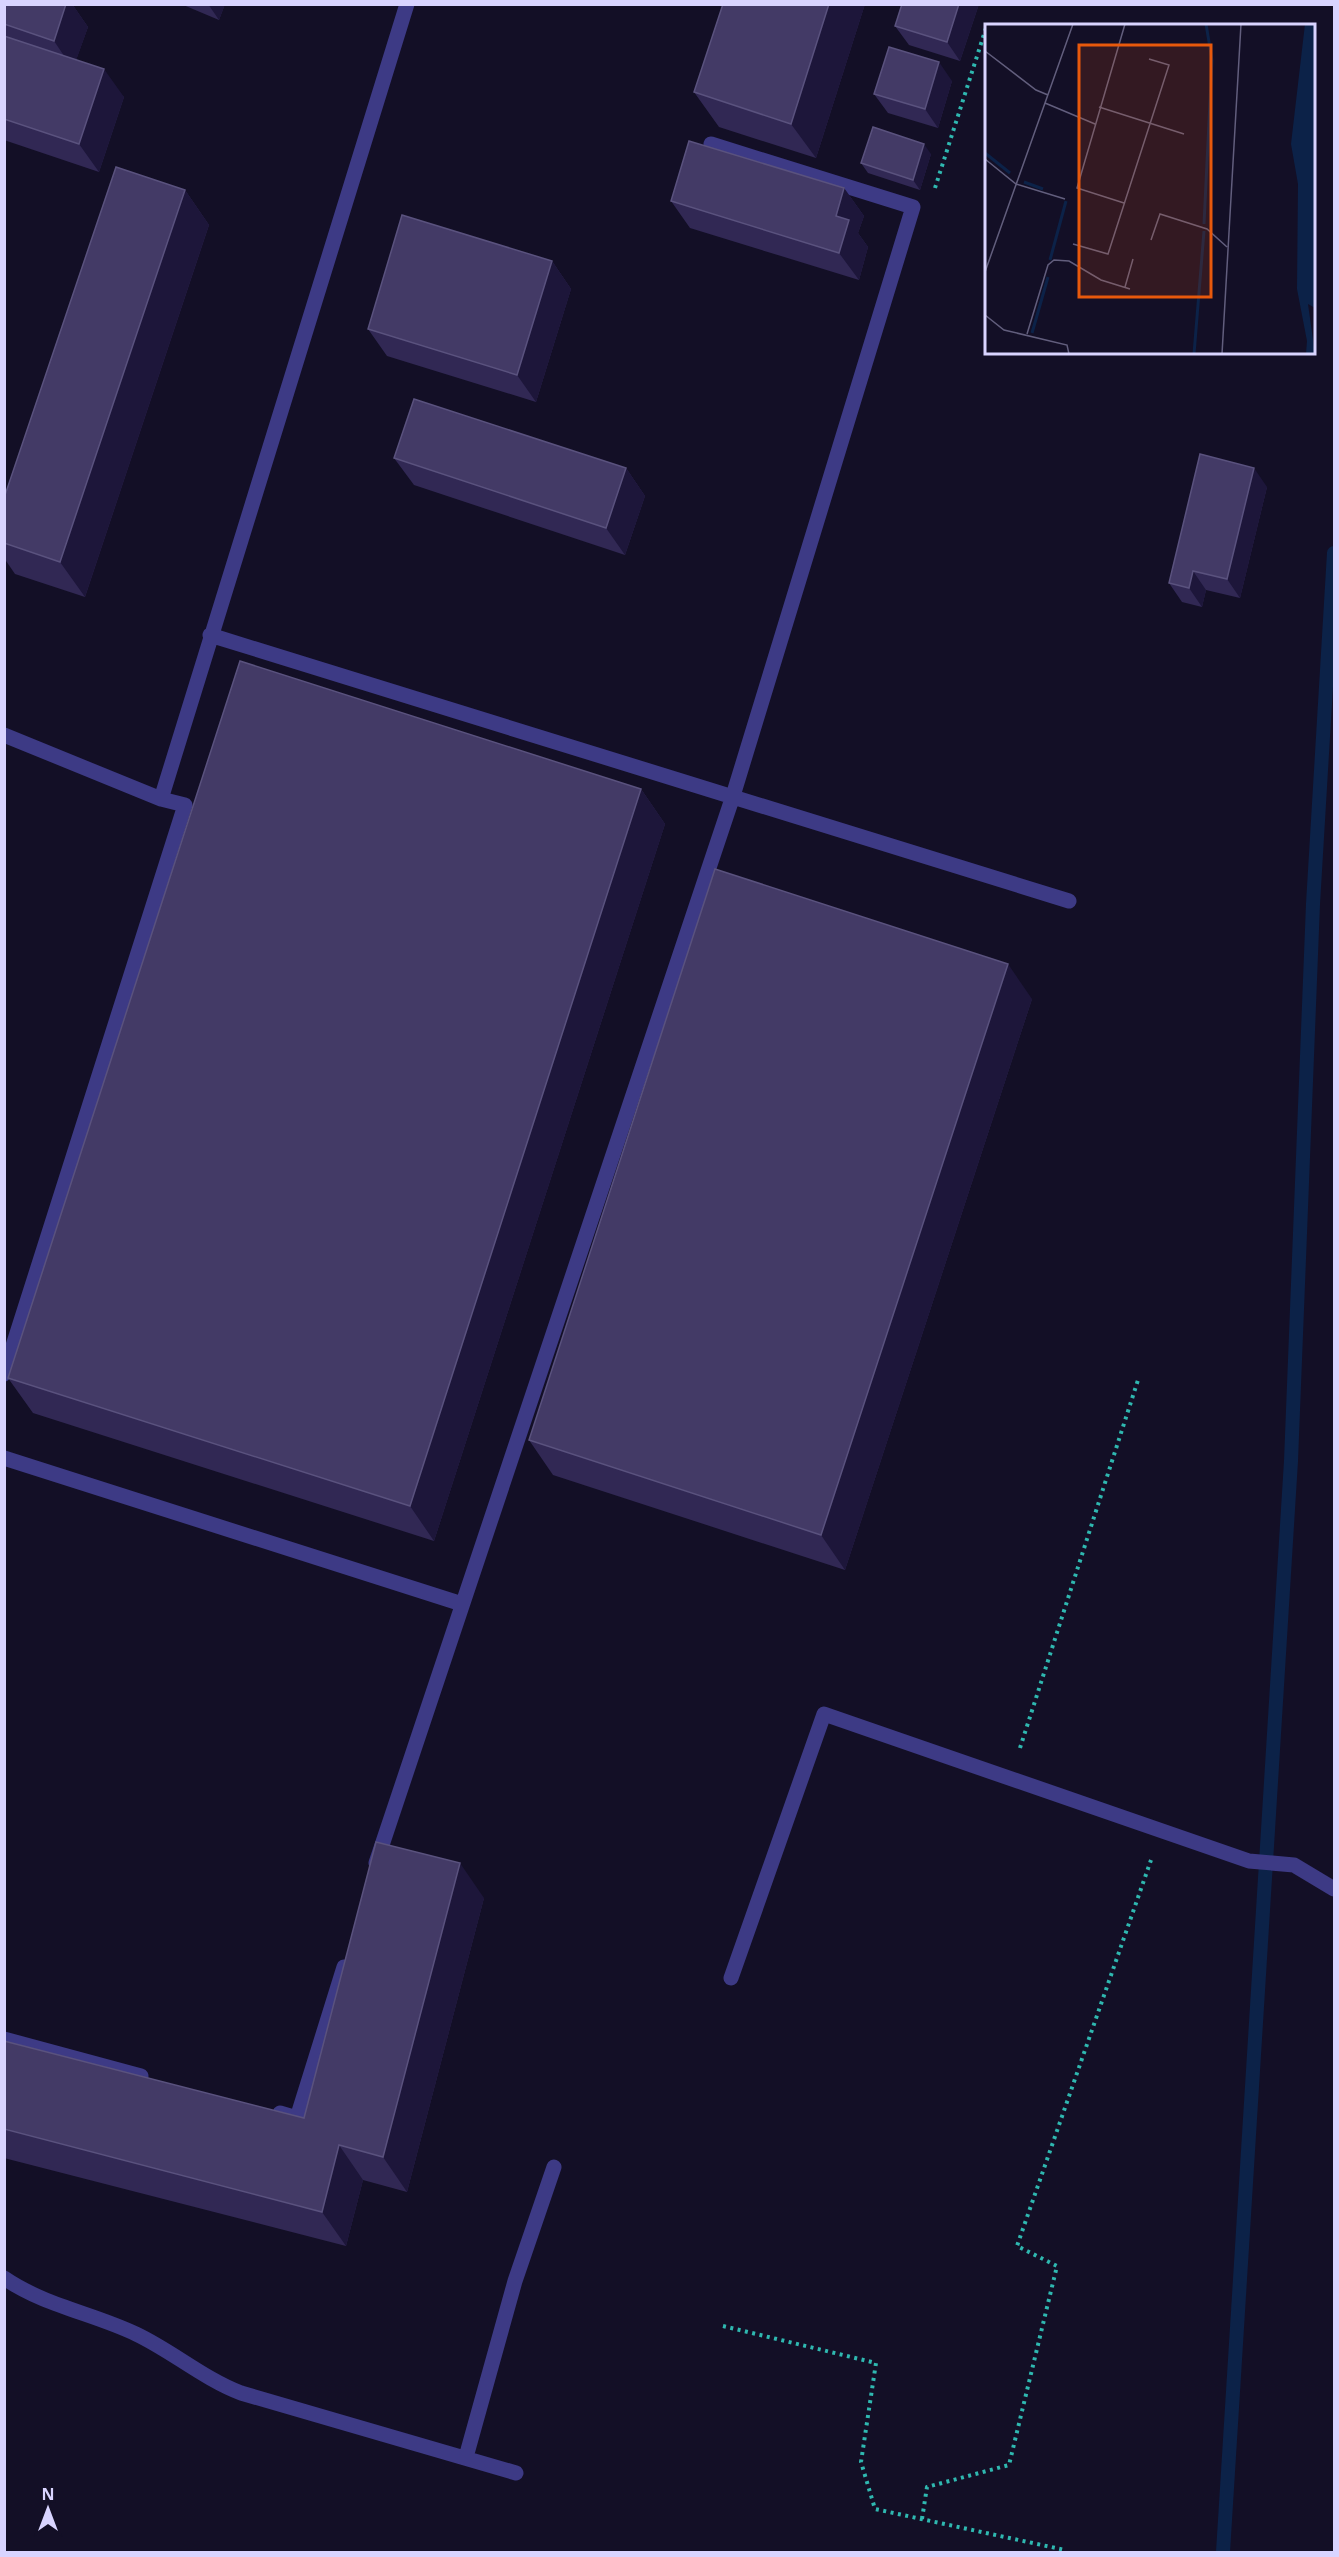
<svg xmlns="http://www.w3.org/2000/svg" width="1339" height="2557" font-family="'Open Sans',sans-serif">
<rect width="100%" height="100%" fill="#130f26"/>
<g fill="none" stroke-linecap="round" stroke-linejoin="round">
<!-- stream -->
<path stroke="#0c2248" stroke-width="14" d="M 1223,2552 L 1291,1461 L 1313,904 L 1334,553"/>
<!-- path -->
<path stroke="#2fb8b0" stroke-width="4" stroke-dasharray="3 4.5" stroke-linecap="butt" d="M 935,188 L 986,28
M 1020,1748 L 1138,1380
M 723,2326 L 876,2363 L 861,2462 L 875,2509 L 1065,2550
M 922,2519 L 927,2487 L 1009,2465 L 1057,2266 L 1017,2246 L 1151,1860"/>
<!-- lane -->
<path stroke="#3d3a85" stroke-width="15" d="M 210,635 L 1069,901
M 4,735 L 161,799 L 185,805 L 4,1374
M 161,799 L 407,4
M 4,1458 L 462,1604
M 376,1863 L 732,799 L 913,207 L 711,144
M 731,1978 L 824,1714 L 1249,1861 L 1294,1865 L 1334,1889
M 4,2039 L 141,2076
M 280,2113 L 297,2118 L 344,1967
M 4,2278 C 45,2306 92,2313 136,2334 C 172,2351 204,2379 241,2393 L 516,2473
M 466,2457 L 515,2281 L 554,2167"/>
</g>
<!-- wall -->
<path fill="#312854" d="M 4,4 L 72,4 L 88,27 L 76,60 L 124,97 L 99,172 L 4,140 Z
M 181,4 L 225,4 L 219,20 Z
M 723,4 L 865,4 L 816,158 L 719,127 L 694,92 Z
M 902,4 L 979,4 L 960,61 L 909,45 L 895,26 Z
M 952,81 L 938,128 L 888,113 L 874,94 Z
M 931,154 L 920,190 L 868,173 L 861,163 Z
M 844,188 L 864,216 L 858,233 L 868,247 L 859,280 L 690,228 L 671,201 Z
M 185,190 L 209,225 L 85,597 L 15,574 L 4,558 L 4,498 Z
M 552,261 L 571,289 L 536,402 L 387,356 L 368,329 Z
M 394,458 L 626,468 L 645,496 L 625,555 L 414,485 Z
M 1267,487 L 1240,598 L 1206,590 L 1202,607 L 1182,602 L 1169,583 Z
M 641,789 L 665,824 L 434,1541 L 33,1413 L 8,1378 Z
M 1032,999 L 845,1570 L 553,1475 L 529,1440 Z
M 484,1898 L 407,2192 L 363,2180 L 346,2246 L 4,2158 L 4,2041 L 304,2118 Z"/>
<!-- shaded-wall -->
<path fill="#1d163a" d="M 66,4 L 72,4 L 88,27 L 73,69 L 54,41 Z
M 208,4 L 225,4 L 219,20 Z
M 829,4 L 865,4 L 816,158 L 791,124 Z
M 959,4 L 979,4 L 960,61 L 947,42 Z
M 939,62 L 952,81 L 938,128 L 925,109 Z
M 104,69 L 124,97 L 99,172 L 79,144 Z
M 924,144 L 931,154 L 920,190 L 913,180 Z
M 844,188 L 864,216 L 858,233 L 868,247 L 859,280 L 839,253 L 836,216 Z
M 185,190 L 209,225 L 85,597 L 60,562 Z
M 552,261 L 571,289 L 536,402 L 517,375 Z
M 626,468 L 645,496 L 625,555 L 606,528 Z
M 1254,468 L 1267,487 L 1240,598 L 1227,579 Z
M 1193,571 L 1206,590 L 1202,607 L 1189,588 Z
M 641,789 L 665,824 L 434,1541 L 410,1506 Z
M 1008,964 L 1032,999 L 845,1570 L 821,1535 Z
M 460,1863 L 484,1898 L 407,2192 L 383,2157 Z
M 339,2145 L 363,2180 L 346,2246 L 322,2212 Z"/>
<!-- building -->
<path fill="#433a66" stroke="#5a527e" stroke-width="1.5" d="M 4,4 L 66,4 L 54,41 L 4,24 Z
M 723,4 L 829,4 L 791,124 L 694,92 Z
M 902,4 L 959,4 L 947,42 L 895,26 Z
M 4,36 L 104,69 L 79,144 L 4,119 Z
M 889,47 L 939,62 L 925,109 L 874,94 Z
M 873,127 L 924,144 L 913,180 L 861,163 Z
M 689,141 L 844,188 L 836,216 L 849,220 L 839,253 L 671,201 Z
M 116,167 L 185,190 L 60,562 L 4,543 L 4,498 Z
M 402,215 L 552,261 L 517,375 L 368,329 Z
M 414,399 L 626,468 L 606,528 L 394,458 Z
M 1200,454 L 1254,468 L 1227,579 L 1193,571 L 1189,588 L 1169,583 Z
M 240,661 L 641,789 L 410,1506 L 8,1378 Z
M 715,869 L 1008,964 L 821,1535 L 529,1440 Z
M 376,1842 L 460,1863 L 383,2157 L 339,2145 L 322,2212 L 4,2129 L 4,2041 L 304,2118 Z"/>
<!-- overview -->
<g transform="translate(985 24)">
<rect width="330" height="330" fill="#130f26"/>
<path d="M 320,0 L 330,0 L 330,284 L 323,280 L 330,330 L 321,330 L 322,317 L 312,265 L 313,160 L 306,120 Z" fill="#0c2248"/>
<path fill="none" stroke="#0c2248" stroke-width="3" d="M 0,129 L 25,149M 39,158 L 58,165M 219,200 L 227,36 L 221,0M 65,236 L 81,177M 47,309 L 63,253M 209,330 L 219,207"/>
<path fill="none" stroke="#625e7d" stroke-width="1.5" d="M 0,27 L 51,66 L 63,71M 60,79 L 110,100M 114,83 L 199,110M 0,135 L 31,160 L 80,175M 139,179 L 92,164 L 140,0M 166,216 L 175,190 L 222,205 L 242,223M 88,220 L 123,230 L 184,41 L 164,35M 0,248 L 88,0M 140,263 L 148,235M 0,291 L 19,306 L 82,321 L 84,330M 42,310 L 63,241 L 69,236 L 84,237 L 116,256 L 145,265M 237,330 L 256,0"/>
<path fill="#e8590c" fill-opacity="0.15" stroke="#e8590c" stroke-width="3" d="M 94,21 L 226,21 L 226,273 L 94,273 Z"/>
<rect width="330" height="330" fill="none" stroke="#d9d4ff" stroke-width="3"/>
</g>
<!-- border -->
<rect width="1339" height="2557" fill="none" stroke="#d9d4ff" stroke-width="12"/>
<!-- north arrow -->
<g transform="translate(48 2509)" stroke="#130f26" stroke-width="4.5" paint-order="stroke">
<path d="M0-4.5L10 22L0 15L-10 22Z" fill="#d9d4ff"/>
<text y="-9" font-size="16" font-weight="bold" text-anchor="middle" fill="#d9d4ff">N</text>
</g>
</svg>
